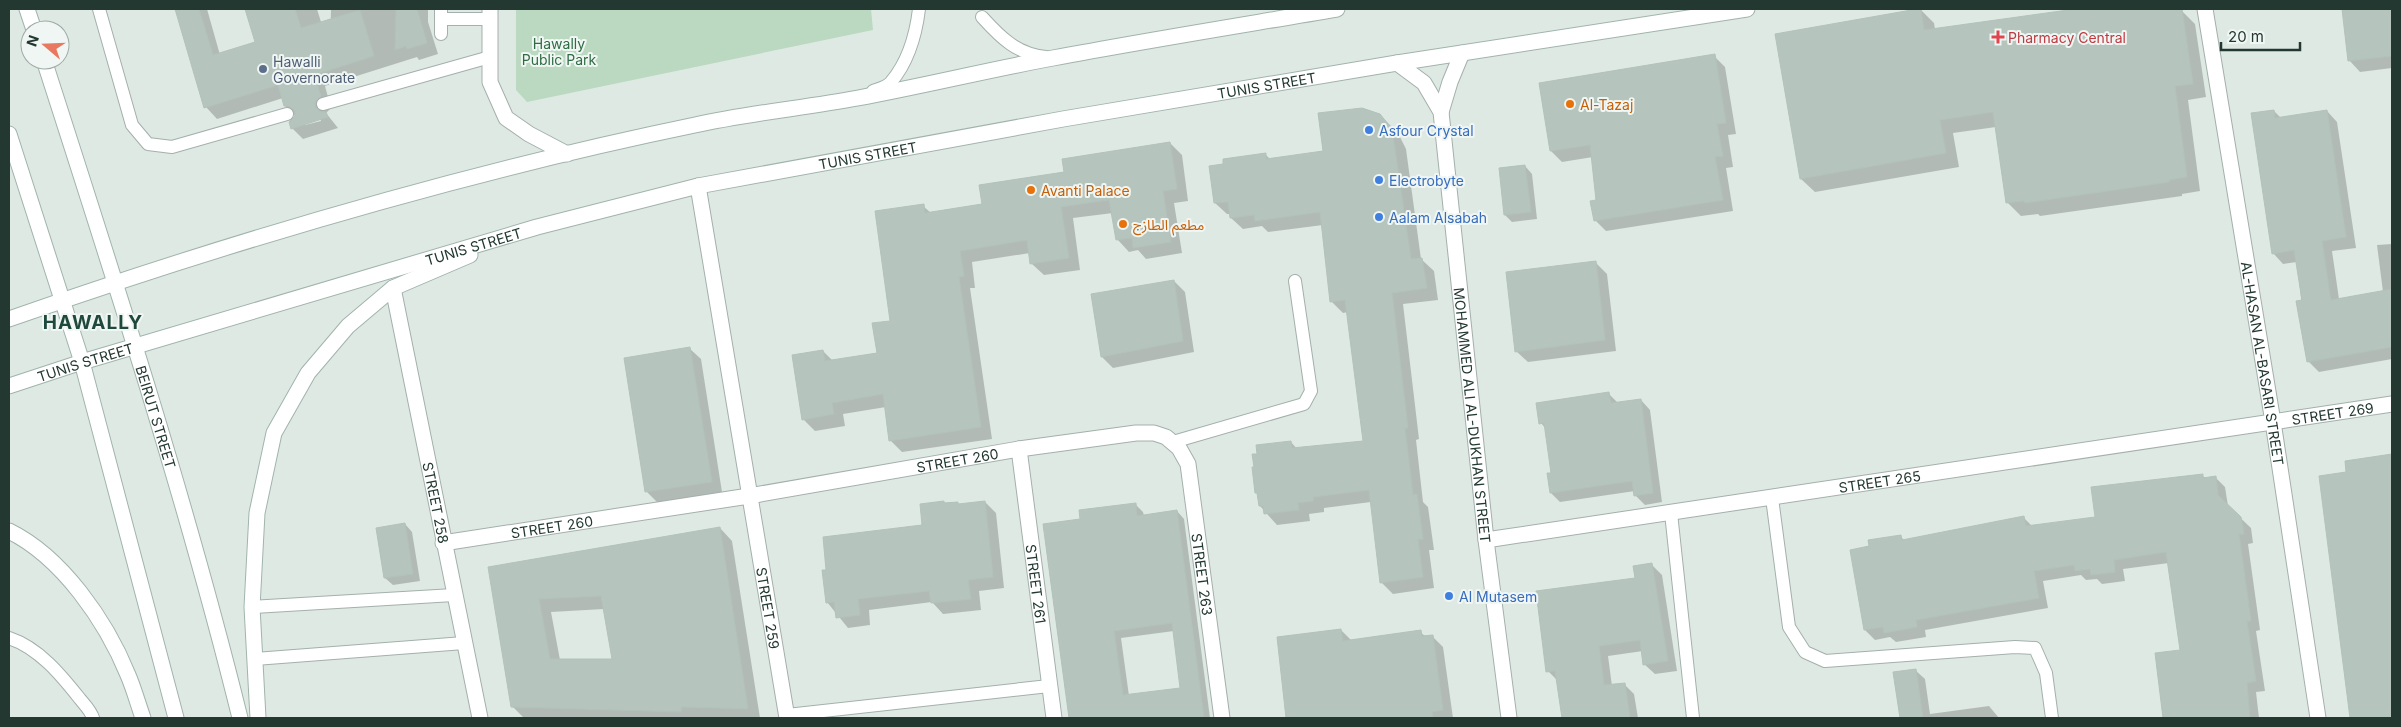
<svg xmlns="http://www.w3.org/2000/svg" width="2401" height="727" font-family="Inter,'Noto Sans Arabic',sans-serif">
<rect width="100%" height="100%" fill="#dfe9e4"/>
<!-- green -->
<path fill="#bad9c0" d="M 516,9 L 871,9 L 873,30 L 527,102 L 516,90 Z"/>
<!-- shadow -->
<path fill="#0003" fill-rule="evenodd" d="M 177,9 L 207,9 L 220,55 L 257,43 L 246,9 L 317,9 L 330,51 L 331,9 L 428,9 L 428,22 L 438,54 L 419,60 L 417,57 L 325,86 L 331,108 L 326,113 L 338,128 L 303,139 L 292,128 L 296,117 L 285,106 L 283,98 L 217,119 L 206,107 ZM 320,118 L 321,121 L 305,125 L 305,123 Z
M 1920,9 L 1934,23 L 1935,29 L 2085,9 L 2180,9 L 2195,24 L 2206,97 L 2188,100 L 2200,191 L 2182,194 L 2182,196 L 2040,216 L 2038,214 L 2021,216 L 2007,202 L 1996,127 L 1953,133 L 1959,167 L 1815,192 L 1801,179 Z
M 2344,9 L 2392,9 L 2392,68 L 2360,72 L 2349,60 Z
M 1714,56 L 1725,67 L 1736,134 L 1728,135 L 1733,167 L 1726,168 L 1733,211 L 1606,231 L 1595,220 L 1597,201 L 1593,157 L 1562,162 L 1551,151 Z
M 1362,109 L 1371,111 L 1386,121 L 1398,133 L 1406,149 L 1421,259 L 1434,271 L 1438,300 L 1403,304 L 1419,439 L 1416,440 L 1423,502 L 1428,507 L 1434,550 L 1429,550 L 1434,588 L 1393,594 L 1381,582 L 1371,502 L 1324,508 L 1324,512 L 1309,514 L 1310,521 L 1277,525 L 1260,506 L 1291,442 L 1297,449 L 1364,442 L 1348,312 L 1343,313 L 1331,301 L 1323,225 L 1268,232 L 1262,226 L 1243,229 L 1231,218 L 1231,214 L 1227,214 L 1215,203 L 1265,154 L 1270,159 L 1324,152 Z
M 2274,111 L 2281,118 L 2327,111 L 2337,122 L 2356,248 L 2332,251 L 2339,299 L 2383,292 L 2377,245 L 2392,244 L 2392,359 L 2319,372 L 2308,361 L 2297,262 L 2283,264 L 2273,253 Z
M 1170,143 L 1182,155 L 1188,201 L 1174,203 L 1182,253 L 1146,259 L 1138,250 L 1129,252 L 1118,240 L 1113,213 L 1073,218 L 1080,270 L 1044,275 L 1032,264 L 1030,253 L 972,262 L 975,288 L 970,288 L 992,439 L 902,452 L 890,440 L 886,407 L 843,414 L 845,426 L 815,431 L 803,419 L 823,351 L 833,361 L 878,354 L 892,322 L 923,206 L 931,213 L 984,205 L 1066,173 Z
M 1525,166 L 1532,174 L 1537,219 L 1512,222 L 1505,215 Z
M 1595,262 L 1607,274 L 1616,351 L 1528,362 L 1516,351 Z
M 1174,281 L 1185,292 L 1194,352 L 1113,368 L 1102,357 Z
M 689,348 L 701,359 L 722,492 L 658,503 L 647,492 L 625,359 Z
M 1609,394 L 1618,403 L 1641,400 L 1650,410 L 1662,502 L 1645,505 L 1635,495 L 1635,491 L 1560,502 L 1551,493 L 1553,474 L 1546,429 L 1541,423 Z
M 2392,455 L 2392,718 L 2352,718 L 2320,477 L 2347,474 L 2346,462 Z
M 2202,475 L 2206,479 L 2215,477 L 2225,487 L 2228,506 L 2251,528 L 2253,543 L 2248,544 L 2260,630 L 2256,631 L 2265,691 L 2256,692 L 2259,718 L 2164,718 L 2157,654 L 2181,651 L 2169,563 L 2123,569 L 2125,581 L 2102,584 L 2097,579 L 2086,580 L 2081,575 L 2043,581 L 2048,608 L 1925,630 L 1926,637 L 1896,642 L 1890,637 L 1875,640 L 1865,630 L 1870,547 L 1900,536 L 1905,541 L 2024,518 L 2033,527 L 2096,518 Z
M 944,502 L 946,504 L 957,503 L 960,505 L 985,502 L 996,513 L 1004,588 L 979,591 L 981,610 L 943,614 L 932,602 L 869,610 L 870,625 L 848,628 L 827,602 L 923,526 Z
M 1135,504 L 1143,512 L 1144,516 L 1177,511 L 1184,519 L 1210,718 L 1070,718 L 1045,525 L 1082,520 ZM 1174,631 L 1181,689 L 1129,696 L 1121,638 Z
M 405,524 L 412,532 L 420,581 L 393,585 L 385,578 Z
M 720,528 L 732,541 L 760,718 L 524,718 L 512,706 L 489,568 ZM 604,609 L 613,660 L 560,660 L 551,612 Z
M 1652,565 L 1662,575 L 1677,671 L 1655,674 L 1644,664 L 1643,651 L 1608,656 L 1612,686 L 1624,684 L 1634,694 L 1638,718 L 1563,718 L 1558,681 L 1548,671 Z
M 1341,630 L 1351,640 L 1420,632 L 1426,637 L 1432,636 L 1443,647 L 1453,718 L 1287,718 L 1278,638 Z
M 1915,670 L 1925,679 L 1930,714 L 1989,706 L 1999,718 L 1901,718 L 1894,673 Z"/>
<!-- building -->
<path fill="#b5c4bd" stroke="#b2c2bb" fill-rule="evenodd" d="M 175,9 L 199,9 L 213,55 L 255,42 L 245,9 L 295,9 L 301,28 L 360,10 L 374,56 L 314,75 L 321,96 L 315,102 L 315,107 L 321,112 L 326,112 L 328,117 L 291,129 L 289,122 L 295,116 L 295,111 L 289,106 L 284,106 L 278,85 L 204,108 Z
M 396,9 L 417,9 L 427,43 L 407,49 L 406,46 L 395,50 Z
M 1917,9 L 1921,9 L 1924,30 L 2075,9 L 2182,9 L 2193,84 L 2175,86 L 2187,177 L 2169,180 L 2169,182 L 2025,203 L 2024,201 L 2006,203 L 1993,112 L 1940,120 L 1946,153 L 1800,179 L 1775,34 Z
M 2342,9 L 2392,9 L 2392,56 L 2348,61 Z
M 1715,54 L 1726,123 L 1717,124 L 1723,156 L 1715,157 L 1723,200 L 1594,221 L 1590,201 L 1596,200 L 1590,145 L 1550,151 L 1539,83 Z
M 1362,108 L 1380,114 L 1392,129 L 1411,259 L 1422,258 L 1427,288 L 1392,293 L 1408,428 L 1405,428 L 1413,495 L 1417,494 L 1423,539 L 1418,539 L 1423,577 L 1380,583 L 1369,490 L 1313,497 L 1313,501 L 1298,503 L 1299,510 L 1264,514 L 1263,506 L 1259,506 L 1257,493 L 1255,493 L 1252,467 L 1254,467 L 1252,454 L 1257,454 L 1256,445 L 1291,441 L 1292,448 L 1363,441 L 1345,300 L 1330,302 L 1320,212 L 1255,221 L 1254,215 L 1230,218 L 1228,202 L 1214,203 L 1209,166 L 1223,164 L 1223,159 L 1266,153 L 1266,159 L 1323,151 L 1318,113 Z
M 2274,110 L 2275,118 L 2327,110 L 2346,237 L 2322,241 L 2330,295 L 2331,300 L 2392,289 L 2392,347 L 2307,362 L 2296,301 L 2302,300 L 2294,250 L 2272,254 L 2251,113 Z
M 1170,142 L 1177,189 L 1163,191 L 1171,242 L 1133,248 L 1132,238 L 1116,240 L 1109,200 L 1061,207 L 1069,258 L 1030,264 L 1027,240 L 960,251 L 964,276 L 959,277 L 981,427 L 889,441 L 883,394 L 832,403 L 834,414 L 802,420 L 792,355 L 823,350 L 825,361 L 877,353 L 872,323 L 890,321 L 875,211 L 924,204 L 925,213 L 982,204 L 979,185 L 1064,172 L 1062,159 Z
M 1525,165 L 1531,212 L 1504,215 L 1499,168 Z
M 1596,261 L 1605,340 L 1515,352 L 1506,272 Z
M 1174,280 L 1183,341 L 1101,357 L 1091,294 Z
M 690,347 L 712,482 L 645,492 L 624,358 Z
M 1609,392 L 1611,403 L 1641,399 L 1653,493 L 1634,496 L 1632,481 L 1550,493 L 1547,473 L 1551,473 L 1544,423 L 1539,424 L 1536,403 Z
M 2392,454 L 2392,718 L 2350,718 L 2319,476 L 2346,472 L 2345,461 Z
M 2203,474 L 2203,478 L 2216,476 L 2218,495 L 2241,517 L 2244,534 L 2239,534 L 2251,621 L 2247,621 L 2256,681 L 2247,683 L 2250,718 L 2163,718 L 2155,653 L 2180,650 L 2166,552 L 2114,560 L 2115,572 L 2091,575 L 2090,569 L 2075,571 L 2074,565 L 2034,571 L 2039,598 L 1916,620 L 1917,627 L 1884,633 L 1883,627 L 1864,630 L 1850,550 L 1869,546 L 1868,540 L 1901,535 L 1902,540 L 2024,516 L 2026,526 L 2095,517 L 2091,487 Z
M 944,501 L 944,503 L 958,502 L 958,504 L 985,501 L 993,577 L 968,580 L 971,599 L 931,603 L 929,591 L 858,599 L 860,615 L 836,618 L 834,602 L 826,603 L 822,570 L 826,570 L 823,537 L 922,525 L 920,504 Z
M 1136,503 L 1137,516 L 1177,510 L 1204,718 L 1069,718 L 1043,524 L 1080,519 L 1079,510 ZM 1172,623 L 1180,688 L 1123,695 L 1114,631 Z
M 405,523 L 413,574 L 384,578 L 376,528 Z
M 720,527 L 748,709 L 681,707 L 681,712 L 511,707 L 488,567 ZM 601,596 L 612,659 L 550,659 L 539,599 Z
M 1652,563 L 1668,661 L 1643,665 L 1640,640 L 1599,646 L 1604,685 L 1625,683 L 1630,718 L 1562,718 L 1555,671 L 1546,672 L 1536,591 L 1635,578 L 1633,566 Z
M 1341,629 L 1343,641 L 1421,630 L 1422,636 L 1433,635 L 1443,710 L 1432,712 L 1433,718 L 1286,718 L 1277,637 Z
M 1916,669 L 1923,718 L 1900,718 L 1893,672 Z"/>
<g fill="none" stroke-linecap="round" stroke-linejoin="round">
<!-- service casing -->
<g stroke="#a3b0ab" stroke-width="14">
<path id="service" d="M 99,9 L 132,125 L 148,144 L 172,147 L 287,114
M 441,9 L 441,34
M 982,17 C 1001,38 1017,54 1046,57
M 441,19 L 490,19
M 873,91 C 878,89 887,87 891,82 C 908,62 916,34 919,9
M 323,104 L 490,57
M 1173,442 L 1304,404 L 1311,391 L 1295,281
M 1772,498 L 1789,627 L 1805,652 L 1825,661 L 2015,647 L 2035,648 L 2046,673 L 2052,718
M 1671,513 L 1693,718
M 252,607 L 454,595
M 9,638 C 39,648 61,675 80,699 C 85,705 91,711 93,718
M 255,659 L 464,643
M 787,715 L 1049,686"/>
</g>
<!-- minor casing -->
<g stroke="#a3b0ab" stroke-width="17">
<g id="minor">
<path d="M 490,9 L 490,82 L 506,118 L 529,134 L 567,154"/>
<path id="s1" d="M 2205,9 L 2273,422 L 2318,718"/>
<path id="s2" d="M 698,186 L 787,718"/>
<path id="s3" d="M 393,288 L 480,718"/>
<path id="s4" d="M 1019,449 L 1054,718"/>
<path id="s5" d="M 1486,540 L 2392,404"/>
<path id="s6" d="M 443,543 L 749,496 L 1019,449 L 1136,433 L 1154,433 L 1166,437 L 1179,448 L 1188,464 L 1222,718"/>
</g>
</g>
<!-- tertiary casing -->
<g stroke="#a3b0ab" stroke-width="17">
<g id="tertiary">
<path id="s7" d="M 1397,63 L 1424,83 L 1441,112 L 1486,540 L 1509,718"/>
<path d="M 1441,112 L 1450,82 L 1462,53"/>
</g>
</g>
<!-- secondary casing -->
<g stroke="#a0b4ac" stroke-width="17">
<g id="secondary">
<path d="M 27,9 L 34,30"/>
<path id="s8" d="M 44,60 C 114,278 185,496 240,718"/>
<path d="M 9,134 L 82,362 L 176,718"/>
<path d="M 9,319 C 233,241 462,173 695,125 C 749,113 804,108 858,98 C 923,86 988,70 1053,58 C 1148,40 1243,25 1337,9"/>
<path id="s9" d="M 9,386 L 82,362 L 537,227 L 698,186 L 1063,119 L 1397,63 L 1747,9"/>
<path d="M 9,531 C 62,557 106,621 128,675 C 134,689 138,704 143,718"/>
<path d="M 258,718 L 252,607 L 257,513 L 274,433 L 308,373 L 348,326 L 393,288 L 470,255"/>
</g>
</g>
<!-- service -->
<use href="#service" stroke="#fff" stroke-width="12"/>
<!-- minor -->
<use href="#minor" stroke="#fff" stroke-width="15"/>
<!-- tertiary -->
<use href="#tertiary" stroke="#fff" stroke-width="15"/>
<!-- secondary -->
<use href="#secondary" stroke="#fff" stroke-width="15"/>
</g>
<!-- markers -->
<path fill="#e0444e" stroke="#f0f6f3" stroke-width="2" d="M1995.5 29.5h5v5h5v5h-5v5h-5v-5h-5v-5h5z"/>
<circle fill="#5c6f8a" stroke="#f0f6f3" stroke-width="2" cx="263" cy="69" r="5"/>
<g fill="#e8710a" stroke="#f0f6f3" stroke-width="2">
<circle cx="1570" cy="104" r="5"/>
<circle cx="1031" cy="190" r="5"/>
<circle cx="1123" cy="224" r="5"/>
</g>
<g fill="#3f7fe0" stroke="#f0f6f3" stroke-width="2">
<circle cx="1369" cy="130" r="5"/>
<circle cx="1379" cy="180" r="5"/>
<circle cx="1379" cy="217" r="5"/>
<circle cx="1449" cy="596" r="5"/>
</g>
<g text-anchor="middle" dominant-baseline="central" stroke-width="4" stroke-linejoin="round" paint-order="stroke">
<!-- health labels -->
<g font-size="14" fill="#be3a42" stroke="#f0f6f3" text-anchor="start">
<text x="2008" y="37">Pharmacy Central</text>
</g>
<!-- park labels -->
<g font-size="14" fill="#2f6c43" stroke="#f0f6f3">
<text x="559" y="43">Hawally<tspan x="559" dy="16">Public Park</tspan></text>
</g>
<!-- service labels -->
<g font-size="14" fill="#4e5e75" stroke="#f0f6f3" text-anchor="start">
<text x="273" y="61">Hawalli<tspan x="273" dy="16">Governorate</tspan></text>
</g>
<!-- street labels -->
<g font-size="14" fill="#223831" stroke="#f0f6f3">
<text stroke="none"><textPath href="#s9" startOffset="1295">TUNIS STREET</textPath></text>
<text stroke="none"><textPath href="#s9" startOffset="890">TUNIS STREET</textPath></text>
<text stroke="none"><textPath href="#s9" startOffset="485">TUNIS STREET</textPath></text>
<text stroke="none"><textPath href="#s9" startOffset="80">TUNIS STREET</textPath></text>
<text stroke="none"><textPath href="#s1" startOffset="359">AL-HASAN AL-BASARI STREET</textPath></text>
<text stroke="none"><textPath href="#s5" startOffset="856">STREET 269</textPath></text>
<text stroke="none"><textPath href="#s7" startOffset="372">MOHAMMED ALI AL-DUKHAN STREET</textPath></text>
<text stroke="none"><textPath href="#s8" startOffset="374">BEIRUT STREET</textPath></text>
<text stroke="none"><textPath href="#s6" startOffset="521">STREET 260</textPath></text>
<text stroke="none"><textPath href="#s5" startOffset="398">STREET 265</textPath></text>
<text stroke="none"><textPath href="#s3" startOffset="219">STREET 258</textPath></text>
<text stroke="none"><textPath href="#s6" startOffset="110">STREET 260</textPath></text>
<text stroke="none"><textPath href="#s6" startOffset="879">STREET 263</textPath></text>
<text stroke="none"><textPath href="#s4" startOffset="136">STREET 261</textPath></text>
<text stroke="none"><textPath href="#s2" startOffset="428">STREET 259</textPath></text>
</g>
<!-- food labels -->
<g font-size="14" fill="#c56008" stroke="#f0f6f3" text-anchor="start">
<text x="1580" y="104">Al-Tazaj</text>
<text x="1041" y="190">Avanti Palace</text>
<text x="1133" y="224">مطعم الطازج</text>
</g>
<!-- shop labels -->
<g font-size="14" fill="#366cbe" stroke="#f0f6f3" text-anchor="start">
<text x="1379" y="130">Asfour Crystal</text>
<text x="1389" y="180">Electrobyte</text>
<text x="1389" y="217">Aalam Alsabah</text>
<text x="1459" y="596">Al Mutasem</text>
</g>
<!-- district labels -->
<g font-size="19" font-weight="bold" letter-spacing="1" fill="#1f493c" stroke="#f0f6f3">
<text x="93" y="322">HAWALLY</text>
</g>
</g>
<!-- border -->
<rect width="2401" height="727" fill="none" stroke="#223831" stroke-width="20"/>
<!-- north arrow -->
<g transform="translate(45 45) rotate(289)"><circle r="24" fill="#f0f6f3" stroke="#9eaaa5"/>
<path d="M0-4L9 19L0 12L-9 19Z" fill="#e8785f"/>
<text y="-8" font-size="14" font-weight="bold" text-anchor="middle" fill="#223831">N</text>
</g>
<!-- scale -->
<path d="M2221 42v8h79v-8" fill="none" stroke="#223831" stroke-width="2.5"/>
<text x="2228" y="42" font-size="15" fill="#223831" stroke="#f0f6f3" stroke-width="4" paint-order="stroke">20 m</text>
</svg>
